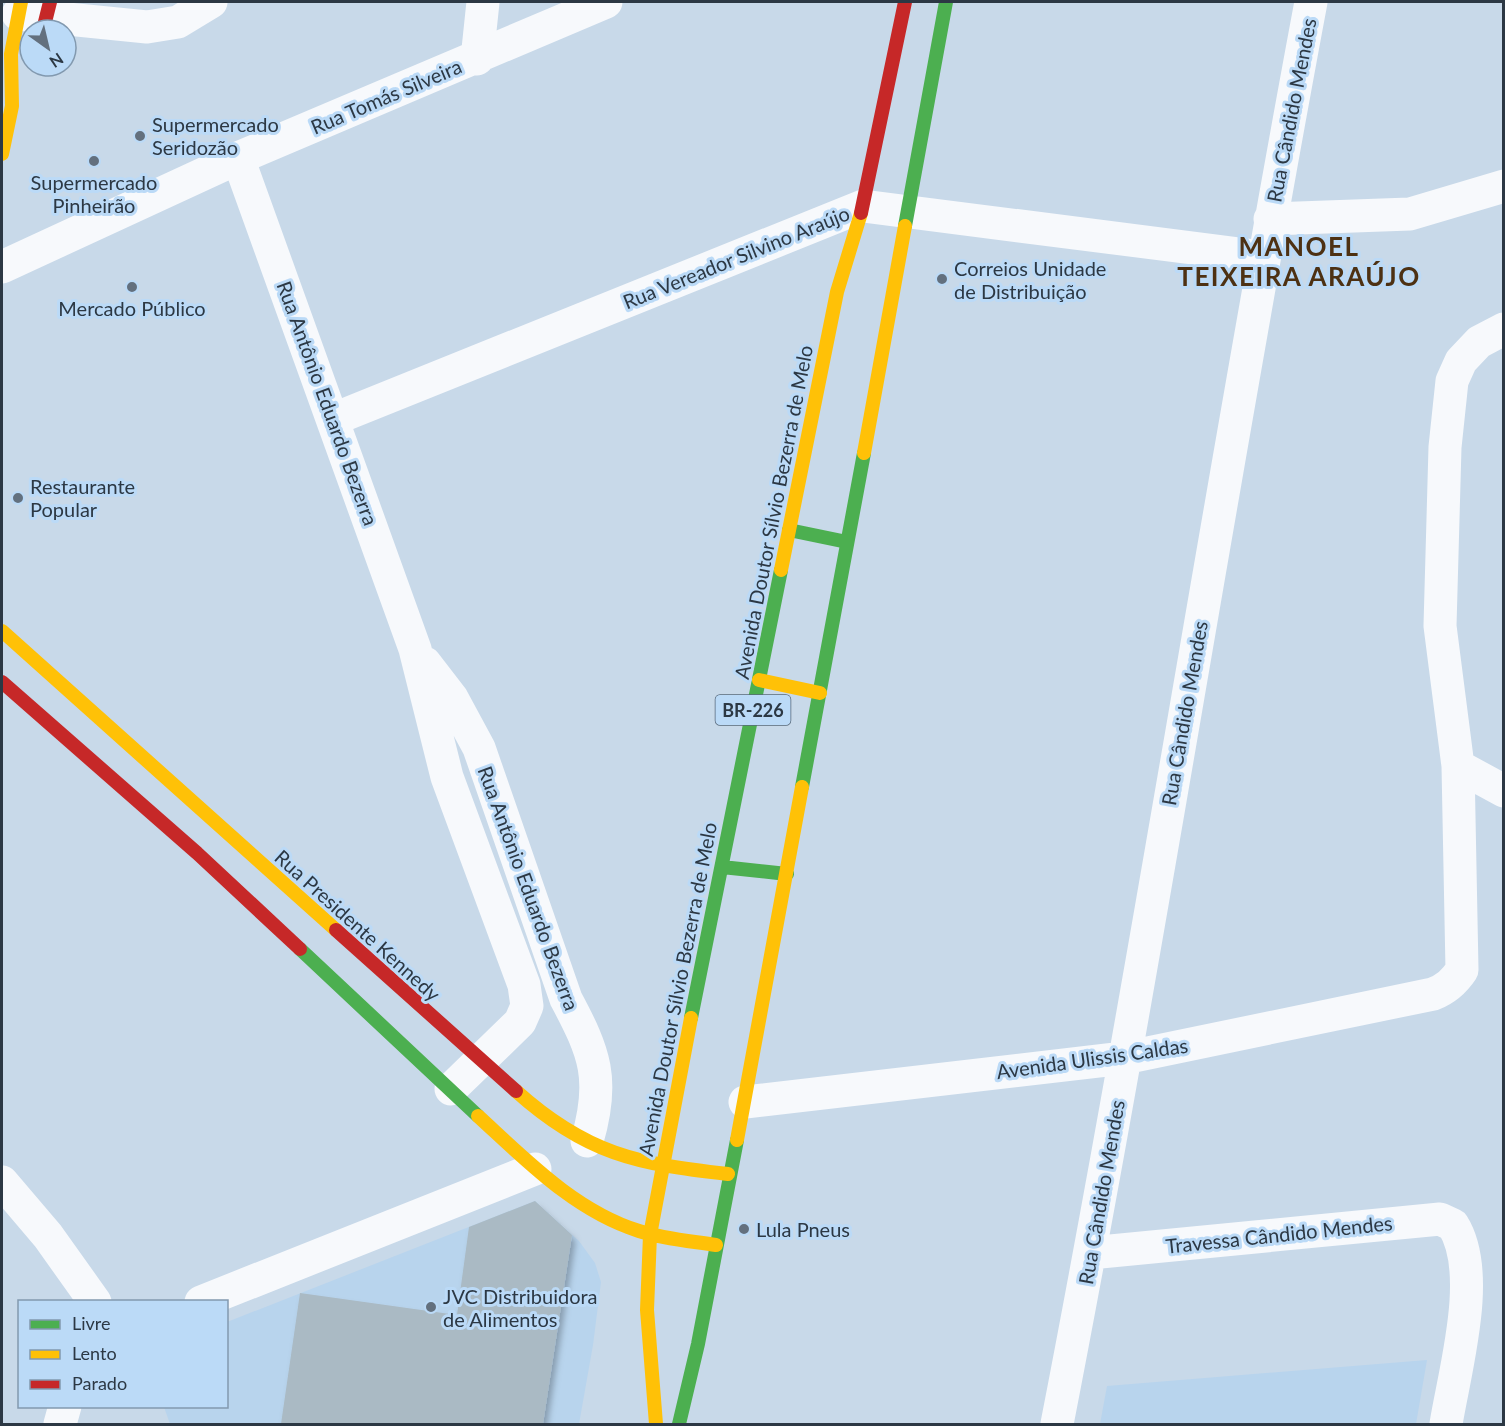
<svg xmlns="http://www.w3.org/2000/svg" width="1505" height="1426" font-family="Lato,sans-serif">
<defs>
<filter id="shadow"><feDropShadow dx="3.5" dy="6" stdDeviation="3" flood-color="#0004"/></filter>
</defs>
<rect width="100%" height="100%" fill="#c8d9e9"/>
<!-- built -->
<path fill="#b8d4ed" d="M 535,1201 L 579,1241 L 595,1263 L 601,1282 L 593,1345 L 579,1424 L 170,1424 L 164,1407 L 226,1406 L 227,1322 Z
M 1427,1360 L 1416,1424 L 1100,1424 L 1107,1386 Z"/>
<!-- building -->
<path fill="#aabac4" filter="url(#shadow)" d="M 535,1201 L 572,1235 L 543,1424 L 281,1424 L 300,1293 L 457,1315 L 469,1227 Z"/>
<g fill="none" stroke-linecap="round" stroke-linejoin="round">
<!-- street -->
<path stroke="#f7f9fc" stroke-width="33" d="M 18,14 L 147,27 L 178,22 L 211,2
M 477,59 L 483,2
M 238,158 L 415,649 L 447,777 L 524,985 L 527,1006 L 520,1022 L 451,1089
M 1270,219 L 1410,214 L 1504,186
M 2,267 L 238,158 L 606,2
M 334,419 L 863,206 L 1263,257
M 425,663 L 452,698 L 479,748 L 566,999 C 595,1053 605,1080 587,1141
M 1458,766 L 1504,791
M 745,1102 L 1124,1058 L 1433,994 C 1446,989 1454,982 1462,970 L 1458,766 L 1440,626 L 1445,447 L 1452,381 L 1461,361 L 1479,342 L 1504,329
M 2,1182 L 48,1236 L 95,1302
M 1090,1253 L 1440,1219 L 1453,1225 C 1483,1273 1455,1369 1446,1424
M 201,1302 L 535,1169
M 60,1424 L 65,1406
M 1057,1424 C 1149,951 1222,475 1311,2"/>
<!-- fast -->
<path stroke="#4caf50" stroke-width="14" d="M 905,226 L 946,2
M 789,530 L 847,542
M 802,787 L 864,453
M 722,867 L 787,874
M 300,949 L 478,1116
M 691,1018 L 781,570
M 679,1424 L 698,1344 L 737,1140"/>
<!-- slow -->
<path stroke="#ffc107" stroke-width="14" d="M 2,154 L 12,106 L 11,54 L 21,2
M 864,453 L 905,226
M 781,570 L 837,292 L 861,213
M 2,631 L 336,930
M 759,680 L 820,693
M 516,1091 C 586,1154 637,1164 728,1174
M 478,1116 C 526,1160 575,1211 639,1231 C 664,1239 690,1241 716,1245
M 737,1140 L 802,787
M 656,1424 L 647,1310 L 650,1235 L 691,1018"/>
<!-- jam -->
<path stroke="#c62828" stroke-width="14" d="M 43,30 L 50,2
M 861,213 L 905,2
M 2,682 L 197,853 L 300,949
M 336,930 L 516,1091"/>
</g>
<!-- markers -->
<g fill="#63707e" stroke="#bbdaf7" stroke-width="2">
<circle cx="140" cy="136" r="6"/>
<circle cx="94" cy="161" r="6"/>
<circle cx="942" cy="279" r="6"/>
<circle cx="132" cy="287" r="6"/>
<circle cx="18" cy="498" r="6"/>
<circle cx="744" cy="1229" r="6"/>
<circle cx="431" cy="1307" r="6"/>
</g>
<g text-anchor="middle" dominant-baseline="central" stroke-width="6" stroke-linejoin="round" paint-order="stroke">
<!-- shield labels -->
<rect fill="#bbdaf7" stroke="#57697a" stroke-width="1.5" x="715.5" y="695" width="75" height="30" rx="4.5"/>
<g font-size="18" font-weight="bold" fill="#2c3844">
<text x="753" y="710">BR-226</text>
</g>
<!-- street labels -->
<g font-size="20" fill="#2c3844" stroke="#bbdaf7">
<text transform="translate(386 96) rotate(-23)">Rua Tomás Silveira</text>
<text transform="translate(1291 110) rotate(-79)">Rua Cândido Mendes</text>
<text transform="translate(736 257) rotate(-22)">Rua Vereador Silvino Araújo</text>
<text transform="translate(328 403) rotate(70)">Rua Antônio Eduardo Bezerra</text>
<text transform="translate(773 512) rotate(-79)">Avenida Doutor Sílvio Bezerra de Melo</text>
<text transform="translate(1184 713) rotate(-80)">Rua Cândido Mendes</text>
<text transform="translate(529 888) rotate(70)">Rua Antônio Eduardo Bezerra</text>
<text transform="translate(358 925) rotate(42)">Rua Presidente Kennedy</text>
<text transform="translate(677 989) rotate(-79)">Avenida Doutor Sílvio Bezerra de Melo</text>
<text transform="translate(1092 1058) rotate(-8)">Avenida Ulissis Caldas</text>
<text transform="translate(1101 1192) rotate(-80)">Rua Cândido Mendes</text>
<text transform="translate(1279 1234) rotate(-6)">Travessa Cândido Mendes</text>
</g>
<!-- poi labels -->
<g font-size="20" fill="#2c3844" stroke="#bbdaf7" text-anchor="start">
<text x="152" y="124">Supermercado<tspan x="152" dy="23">Seridozão</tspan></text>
<text x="94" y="182" text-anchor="middle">Supermercado<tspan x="94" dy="23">Pinheirão</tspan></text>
<text x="954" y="268">Correios Unidade<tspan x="954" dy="23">de Distribuição</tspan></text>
<text x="132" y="308" text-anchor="middle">Mercado Público</text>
<text x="30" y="486">Restaurante<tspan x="30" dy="23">Popular</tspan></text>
<text x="756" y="1229">Lula Pneus</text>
<text x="443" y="1296">JVC Distribuidora<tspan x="443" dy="23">de Alimentos</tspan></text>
</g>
<!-- district labels -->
<g font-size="26" font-weight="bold" letter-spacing="1.5" fill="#4d3113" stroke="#bbdaf7">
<text x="1299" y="246">MANOEL<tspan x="1299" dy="30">TEIXEIRA ARAÚJO</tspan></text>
</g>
</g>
<!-- border -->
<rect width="1505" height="1426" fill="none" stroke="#2c3844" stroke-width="6"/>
<!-- legend -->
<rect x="18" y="1300" width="210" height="108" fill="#bbdaf7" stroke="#8299af" stroke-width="1.5"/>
<rect x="30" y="1320" width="30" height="9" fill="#4caf50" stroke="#8299af" stroke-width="1.5"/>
<text x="72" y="1330" font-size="18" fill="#2c3844">Livre</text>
<rect x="30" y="1350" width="30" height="9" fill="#ffc107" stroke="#8299af" stroke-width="1.5"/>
<text x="72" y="1360" font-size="18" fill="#2c3844">Lento</text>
<rect x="30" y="1380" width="30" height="9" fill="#c62828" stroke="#8299af" stroke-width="1.5"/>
<text x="72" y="1390" font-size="18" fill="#2c3844">Parado</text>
<!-- north arrow -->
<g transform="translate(48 48) rotate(146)"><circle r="28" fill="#bbdaf7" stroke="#8299af" stroke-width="1.5"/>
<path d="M0-4.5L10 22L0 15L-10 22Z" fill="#63707e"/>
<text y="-9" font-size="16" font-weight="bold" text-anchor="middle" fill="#2c3844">N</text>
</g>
</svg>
